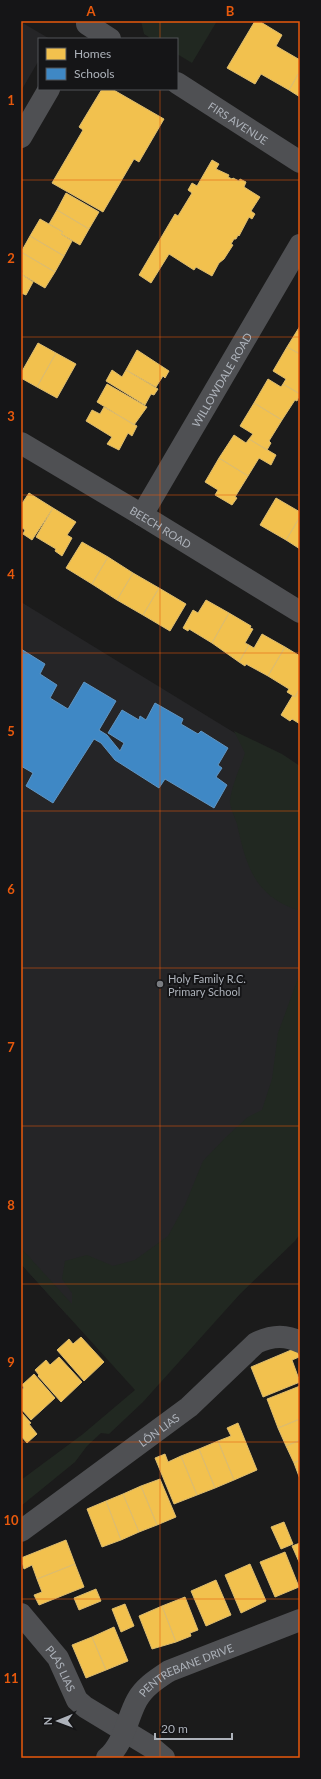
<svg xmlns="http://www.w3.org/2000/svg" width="321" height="1779" font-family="Lato,sans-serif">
<rect width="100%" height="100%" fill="#1b1b1b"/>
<!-- built -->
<path fill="#252527" d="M 21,22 L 50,39 L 39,39 L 39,60 L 21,91 Z
M 21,602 L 300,773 L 300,1195 L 67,1315 L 21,1264 Z"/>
<!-- green -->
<path fill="#212821" d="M 141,21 L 217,21 L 192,63 L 177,54 L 177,39 L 152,39 L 144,34 Z
M 234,731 L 282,754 L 300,766 L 300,923 L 298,910 C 254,896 246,865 237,824 C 235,817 229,806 230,800 C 232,785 240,768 245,753 Z
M 300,973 L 300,1234 L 295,1241 L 240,1294 L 143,1402 L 109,1434 L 101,1433 L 87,1446 L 75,1462 L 21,1506 L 21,1480 L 83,1434 L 135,1390 L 21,1264 L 21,1248 L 72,1304 L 72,1293 L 62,1279 L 65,1261 L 87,1255 L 113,1266 L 135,1260 L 168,1236 L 185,1205 L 203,1161 L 226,1137 L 248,1117 L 262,1110 L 272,1079 L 278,1033 Z"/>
<!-- homes -->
<path fill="#f2c14e" stroke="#ddbc6e" d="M 255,21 L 259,21 L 282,35 L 276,46 L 300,60 L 300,71 L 289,90 L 261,74 L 255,84 L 227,68 Z
M 300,71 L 300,97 L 289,90 Z
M 102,89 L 112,89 L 164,119 L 139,162 L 134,159 L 103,212 L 52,183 L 83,130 L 79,127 Z
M 212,160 L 219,164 L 216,169 L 229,175 L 228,177 L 232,179 L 233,178 L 239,181 L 240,179 L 246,182 L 244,187 L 260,197 L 251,211 L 255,214 L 252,219 L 249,217 L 239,236 L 238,235 L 236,239 L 234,239 L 231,244 L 233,245 L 224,259 L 219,263 L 212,276 L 196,267 L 194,270 L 169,254 L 151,283 L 139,275 L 175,214 L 178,216 L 192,193 L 188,190 L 192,183 L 197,186 Z
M 66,193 L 99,212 L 89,229 L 57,210 Z
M 57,210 L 89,229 L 80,245 L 61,234 L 63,232 L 49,224 Z
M 40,219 L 63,232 L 61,234 L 72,241 L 64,256 L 30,236 Z
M 30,236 L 64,256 L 55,272 L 21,252 Z
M 21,252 L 55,272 L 45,288 L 21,274 L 23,271 L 21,270 Z
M 21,274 L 33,282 L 26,295 L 21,293 Z
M 300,326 L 300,354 L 287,347 Z
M 38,343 L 56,353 L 37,387 L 21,378 L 21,373 Z
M 287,347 L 300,354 L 300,394 L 283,384 L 286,379 L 273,371 Z
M 137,350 L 169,371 L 165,378 L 163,376 L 156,387 L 126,370 Z
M 56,353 L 76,364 L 57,398 L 37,387 Z
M 112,370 L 122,377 L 126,370 L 158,389 L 154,395 L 151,394 L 145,405 L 106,381 Z
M 268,379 L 281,387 L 283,384 L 300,394 L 297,401 L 295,400 L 282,420 L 254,403 Z
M 107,384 L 147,407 L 134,425 L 97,402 Z
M 254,403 L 282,420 L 269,441 L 271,443 L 267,450 L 249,439 L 253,434 L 240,426 Z
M 104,407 L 137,426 L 132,436 L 128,433 L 119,450 L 107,444 L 112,437 L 86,421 L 92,410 L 100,414 Z
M 234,435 L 246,443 L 249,439 L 276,455 L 271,465 L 259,458 L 248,476 L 219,458 Z
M 219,458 L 248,476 L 235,497 L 237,498 L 232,505 L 215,495 L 218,490 L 205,482 Z
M 29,493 L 53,508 L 32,540 L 23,534 L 25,530 L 21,527 L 21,505 Z
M 276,498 L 300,512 L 300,517 L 286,540 L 260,525 Z
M 53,508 L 76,522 L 67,535 L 72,538 L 62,556 L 55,551 L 56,549 L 36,537 Z
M 300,517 L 300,549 L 286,540 Z
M 82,542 L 108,557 L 92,584 L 66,568 Z
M 108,557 L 133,573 L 117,600 L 92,584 Z
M 133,573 L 159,588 L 143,615 L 117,600 Z
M 159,588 L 186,604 L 170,631 L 143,615 Z
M 206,600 L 229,613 L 212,643 L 189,629 L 188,631 L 183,628 L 193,610 L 198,613 Z
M 229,613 L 251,626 L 250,628 L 253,629 L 245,643 L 249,645 L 239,662 L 212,643 Z
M 262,634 L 285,647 L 268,676 L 246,664 L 245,666 L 239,662 L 249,645 L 254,648 Z
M 285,647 L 300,656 L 300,688 L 295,697 L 287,692 L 289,689 L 268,676 Z
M 300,688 L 300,724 L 292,719 L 290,721 L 281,715 L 293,695 L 295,697 Z
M 81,1337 L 104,1362 L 84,1381 L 57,1350 L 69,1339 L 73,1344 Z
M 296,1348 L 299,1357 L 292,1360 L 300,1382 L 263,1397 L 251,1367 Z
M 59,1357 L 82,1382 L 61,1402 L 38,1376 L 39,1375 L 35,1370 L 46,1360 L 50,1365 Z
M 34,1374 L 55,1398 L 31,1420 L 21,1409 L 21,1390 L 24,1388 L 22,1385 Z
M 300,1386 L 300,1419 L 278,1428 L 267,1399 Z
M 21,1412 L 31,1423 L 29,1424 L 37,1434 L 27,1443 L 21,1436 Z
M 300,1419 L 300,1440 L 286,1446 L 278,1428 Z
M 238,1423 L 257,1470 L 234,1480 L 218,1441 L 231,1436 L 227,1428 Z
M 300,1440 L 300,1460 L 294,1463 L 286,1446 Z
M 218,1441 L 234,1480 L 215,1488 L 199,1449 Z
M 199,1449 L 215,1488 L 197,1495 L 181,1456 Z
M 165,1454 L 168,1462 L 181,1456 L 197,1495 L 174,1504 L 155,1458 Z
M 300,1460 L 300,1479 L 294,1463 Z
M 160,1479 L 176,1517 L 157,1525 L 141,1486 Z
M 141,1486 L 157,1525 L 139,1532 L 123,1494 Z
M 123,1494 L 139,1532 L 121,1540 L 106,1501 Z
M 106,1501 L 121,1540 L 102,1547 L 87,1509 Z
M 284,1522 L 293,1544 L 281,1549 L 271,1527 Z
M 66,1540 L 75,1564 L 37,1579 L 32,1565 L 24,1569 L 21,1558 Z
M 300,1543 L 300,1564 L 292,1546 Z
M 285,1552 L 299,1587 L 275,1597 L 260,1562 Z
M 75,1564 L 84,1587 L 39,1605 L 34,1595 L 42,1592 L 37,1579 Z
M 250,1564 L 266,1601 L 241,1613 L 225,1575 Z
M 216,1580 L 231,1615 L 206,1626 L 191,1591 Z
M 96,1589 L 101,1601 L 79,1610 L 74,1598 Z
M 185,1597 L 198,1630 L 190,1633 L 191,1636 L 176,1642 L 162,1606 Z
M 125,1604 L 134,1626 L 121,1632 L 112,1609 Z
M 162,1606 L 176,1642 L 152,1649 L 139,1616 Z
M 114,1627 L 128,1661 L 106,1670 L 92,1637 Z
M 92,1637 L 106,1670 L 86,1678 L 72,1645 Z"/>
<!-- schools -->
<path fill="#3f88c5" stroke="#6095c2" d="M 21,649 L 45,664 L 40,674 L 57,685 L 50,698 L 68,709 L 84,682 L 116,701 L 99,730 L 107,735 L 120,751 L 124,743 L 108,733 L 122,710 L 139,720 L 140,716 L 146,720 L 155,703 L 183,719 L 181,724 L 198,734 L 201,731 L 228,748 L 218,765 L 222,768 L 216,777 L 227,785 L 214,808 L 165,779 L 159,788 L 115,760 L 101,743 L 94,739 L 53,803 L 26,786 L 33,773 L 21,766 Z"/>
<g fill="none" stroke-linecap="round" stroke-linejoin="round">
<!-- street -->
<g stroke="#4f5053" stroke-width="22">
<path d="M 87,24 L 110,39"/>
<path id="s1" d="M 177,83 L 300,162"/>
<path d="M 21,137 L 49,89"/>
<path id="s2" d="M 21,443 L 142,515 L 300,612"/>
<path id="s3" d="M 142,515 L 300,245"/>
<path id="s4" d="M 21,1531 L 189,1407 L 256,1343 C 270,1336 285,1334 300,1342"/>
<path id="s5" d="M 21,1614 L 58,1658 L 77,1700 L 85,1707 L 151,1747 L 164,1758"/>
<path id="s6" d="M 107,1758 C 124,1744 127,1718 137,1700 C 144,1687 157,1679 169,1671 L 300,1620"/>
</g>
</g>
<!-- grid -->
<path fill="none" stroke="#e8590c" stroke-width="1" stroke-opacity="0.55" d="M 160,21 L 160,39M 160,89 L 160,1758M 21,180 L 300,180M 21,337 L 300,337M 21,495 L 300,495M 21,653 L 300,653M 21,811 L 300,811M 21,968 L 300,968M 21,1126 L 300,1126M 21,1284 L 300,1284M 21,1442 L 300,1442M 21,1599 L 300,1599"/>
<!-- markers -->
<circle fill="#7a7d82" stroke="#151517" stroke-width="1.5" cx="160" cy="984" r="4"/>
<g text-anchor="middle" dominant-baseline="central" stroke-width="4" stroke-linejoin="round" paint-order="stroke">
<!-- street labels -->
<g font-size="11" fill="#adb2ba" stroke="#151517">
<text stroke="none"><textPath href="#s1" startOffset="73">FIRS AVENUE</textPath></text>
<text stroke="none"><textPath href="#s3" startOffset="157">WILLOWDALE ROAD</textPath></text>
<text stroke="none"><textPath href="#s2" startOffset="163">BEECH ROAD</textPath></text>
<text stroke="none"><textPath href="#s4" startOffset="171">LÔN LIAS</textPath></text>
<text stroke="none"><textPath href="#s5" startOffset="68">PLAS LIAS</textPath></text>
<text stroke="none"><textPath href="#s6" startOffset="125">PENTREBANE DRIVE</textPath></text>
</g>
<!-- poi labels -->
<g font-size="11" fill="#adb2ba" stroke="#151517" text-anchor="start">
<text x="168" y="978">Holy Family R.C.<tspan x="168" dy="13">Primary School</tspan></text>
</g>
</g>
<!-- border -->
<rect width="321" height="1779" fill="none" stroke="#151517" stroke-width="44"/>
<!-- legend -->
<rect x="38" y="38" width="140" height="52" fill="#151517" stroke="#525458"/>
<rect x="46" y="48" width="20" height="12" fill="#f2c14e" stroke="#525458"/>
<text x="74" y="58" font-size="12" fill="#adb2ba">Homes</text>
<rect x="46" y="68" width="20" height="12" fill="#3f88c5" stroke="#525458"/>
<text x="74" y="78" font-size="12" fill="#adb2ba">Schools</text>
<!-- north arrow -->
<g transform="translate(58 1721) rotate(269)" stroke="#151517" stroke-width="3" paint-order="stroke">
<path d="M0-3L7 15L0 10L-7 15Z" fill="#adb2ba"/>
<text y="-6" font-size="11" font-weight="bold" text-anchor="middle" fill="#adb2ba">N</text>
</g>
<!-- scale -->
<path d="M155 1733v6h77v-6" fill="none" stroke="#adb2ba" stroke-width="2"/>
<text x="161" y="1733" font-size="12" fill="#adb2ba" stroke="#151517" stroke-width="3" paint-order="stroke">20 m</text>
<rect x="22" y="22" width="277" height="1735" fill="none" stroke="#e8590c" stroke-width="1.5"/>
<g font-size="13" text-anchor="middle" font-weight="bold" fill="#e8590c">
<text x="91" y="16">A</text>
<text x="230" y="16">B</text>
<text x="11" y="105">1</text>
<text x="11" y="263">2</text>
<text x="11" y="421">3</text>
<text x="11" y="579">4</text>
<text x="11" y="736">5</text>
<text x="11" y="894">6</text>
<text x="11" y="1052">7</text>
<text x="11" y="1210">8</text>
<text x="11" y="1367">9</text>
<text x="11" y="1525">10</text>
<text x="11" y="1683">11</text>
</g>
</svg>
